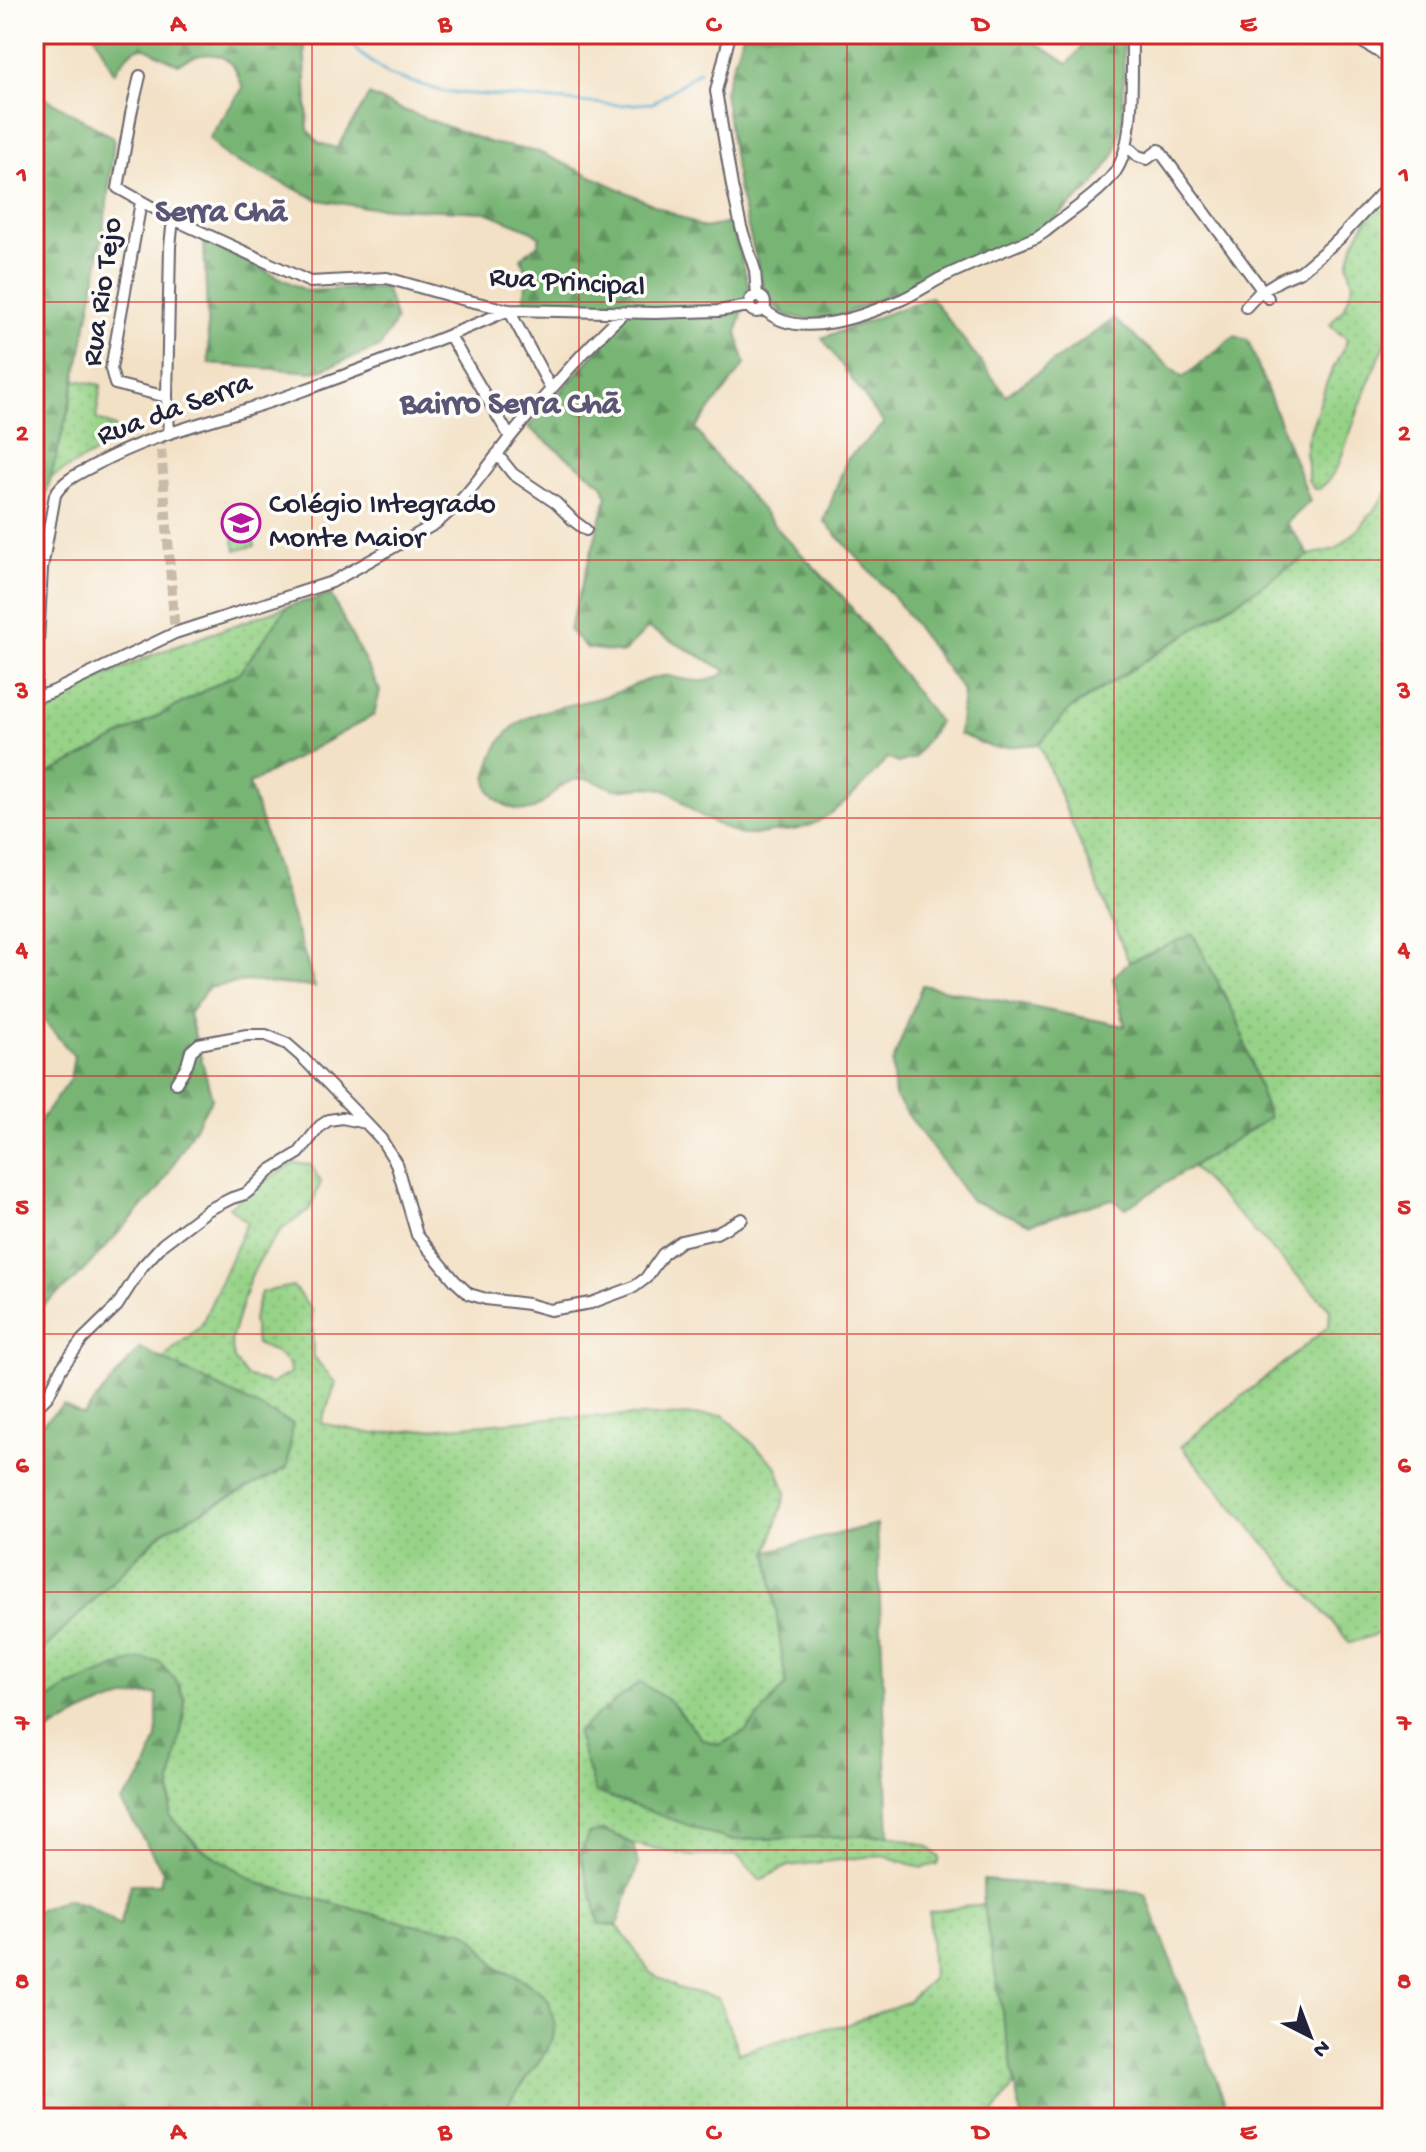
<svg xmlns="http://www.w3.org/2000/svg" width="1426" height="2152" font-family="'Gochi Hand',sans-serif">
<defs>
<pattern id="green-dots" width="8" height="8" patternUnits="userSpaceOnUse" patternTransform="scale(2)"><rect width="8" height="8" fill="#96d387"/><path d="M2 2h.1M6 6h.1" fill="none" stroke="#81b575" stroke-width="1.8" stroke-linecap="round"/></pattern>
<pattern id="forest-firs" width="22" height="20" patternUnits="userSpaceOnUse" patternTransform="scale(2)"><rect width="22" height="20" fill="#78b574"/><path d="M5 1l3.5 6h-7zM16 11l3.5 6h-7z" fill="#629360"/></pattern>
</defs>
<rect width="100%" height="100%" fill="#fdfcf7"/>
<filter id="ink" filterUnits="userSpaceOnUse"><feTurbulence type="fractalNoise" baseFrequency=".0125" numOctaves="2"/><feDisplacementMap in="SourceGraphic" scale="16" xChannelSelector="R" yChannelSelector="G"/><feConvolveMatrix kernelMatrix="1 2 1 2 8 2 1 2 1" color-interpolation-filters="sRGB"/></filter>
<filter id="wash" filterUnits="userSpaceOnUse"><feTurbulence type="fractalNoise" baseFrequency=".006" numOctaves="4" result="noise"/><feDisplacementMap in="SourceGraphic" scale="32" xChannelSelector="R" yChannelSelector="G"/><feGaussianBlur stdDeviation="1.8" result="paint"/><feColorMatrix in="noise" values="0 0 0 0 0 0 0 0 0 0 0 0 0 0 0 0 0 1.4 0 .05"/><feComposite in="paint" operator="in"/></filter>
<g filter="url(#wash)">
<rect width="100%" height="100%" fill="#f3e1c6"/>
<!-- green -->
<path fill="url(#green-dots)" stroke="#5c7a61" stroke-width="2" d="M 1392,188 L 1392,328 L 1368,384 L 1338,466 L 1327,482 L 1319,489 L 1314,489 L 1308,480 L 1308,464 L 1306,453 L 1307,441 L 1328,379 L 1347,341 L 1345,336 L 1337,332 L 1330,324 L 1345,307 L 1353,284 L 1348,264 L 1354,242 L 1368,217 Z
M 75,380 L 101,385 L 96,419 L 115,427 L 118,440 L 50,478 L 70,406 Z
M 1392,483 L 1392,1629 L 1350,1643 L 1181,1446 L 1329,1326 L 1330,1309 L 1192,1167 L 1269,1118 L 1193,935 L 1129,962 L 1039,744 L 1068,711 L 1309,555 L 1336,549 L 1360,528 L 1389,490 Z
M 46,495 L 34,577 L 34,497 Z
M 288,606 L 240,672 L 64,766 L 34,780 L 34,708 L 152,655 Z
M 295,1163 L 311,1165 L 321,1182 L 310,1209 L 281,1230 L 264,1252 L 250,1278 L 231,1340 L 234,1359 L 246,1376 L 271,1384 L 290,1373 L 289,1364 L 275,1352 L 256,1344 L 253,1319 L 261,1292 L 293,1286 L 312,1310 L 313,1356 L 336,1384 L 321,1423 L 374,1434 L 562,1417 L 723,1415 L 777,1467 L 786,1493 L 768,1551 L 786,1685 L 745,1732 L 719,1745 L 702,1739 L 671,1702 L 729,1840 L 889,1835 L 928,1846 L 940,1858 L 938,1864 L 921,1868 L 883,1855 L 788,1866 L 760,1880 L 737,1855 L 692,1856 L 633,1844 L 604,1830 L 600,1924 L 617,1925 L 651,1973 L 678,1988 L 718,1998 L 739,2053 L 810,2031 L 846,2025 L 907,2002 L 932,1979 L 929,1912 L 983,1904 L 1015,2084 L 990,2118 L 503,2118 L 507,2106 L 530,2072 L 551,2012 L 549,2001 L 518,1977 L 500,1970 L 475,1939 L 450,1928 L 438,1929 L 417,1926 L 261,1884 L 200,1847 L 170,1816 L 171,1783 L 183,1720 L 185,1699 L 175,1679 L 86,1681 L 68,1687 L 34,1709 L 34,1659 L 164,1531 L 287,1468 L 293,1424 L 163,1360 L 171,1351 L 201,1326 L 247,1222 L 229,1207 L 263,1182 Z"/>
<!-- forest -->
<path fill="url(#forest-firs)" stroke="#4d6c58" stroke-width="2" d="M 94,34 L 304,34 L 308,130 L 319,143 L 337,148 L 369,95 L 398,108 L 491,143 L 539,152 L 704,228 L 731,223 L 749,286 L 737,332 L 745,364 L 696,428 L 707,446 L 784,536 L 844,598 L 939,722 L 914,758 L 898,763 L 887,758 C 869,781 838,813 811,825 C 800,830 785,831 773,832 C 760,834 747,837 735,833 C 721,826 704,819 692,810 C 682,801 671,790 657,788 C 643,785 629,791 615,789 C 600,786 591,775 574,780 C 549,786 544,820 512,808 C 496,803 484,789 488,772 C 504,703 560,712 612,694 C 629,688 646,678 664,676 C 670,675 675,678 682,679 C 700,683 712,682 727,671 L 648,628 L 623,653 L 587,648 L 569,630 L 607,497 L 602,484 L 528,427 L 618,328 L 620,304 L 524,305 L 527,274 L 521,258 L 538,244 L 540,237 L 530,230 L 486,212 L 364,207 L 319,200 L 228,158 L 209,138 L 243,88 C 240,81 237,70 232,65 C 217,48 195,54 178,64 C 142,49 141,33 114,73 Z
M 743,34 L 1022,34 L 1068,64 L 1092,34 L 1124,34 L 1123,117 L 1115,154 L 1092,187 L 1039,232 L 842,315 L 810,320 L 786,315 L 773,305 L 763,287 L 738,187 L 724,91 Z
M 34,91 L 114,138 C 104,257 78,379 46,495 L 34,497 Z
M 204,241 L 307,291 L 385,287 L 396,320 L 380,347 L 315,372 L 209,364 Z
M 931,297 L 1006,395 L 1114,319 L 1183,378 L 1234,336 L 1248,340 L 1310,501 L 1287,523 L 1309,555 L 1071,708 L 1039,744 L 993,748 L 959,734 L 963,691 L 898,602 L 824,521 L 847,459 L 884,424 L 822,338 Z
M 331,595 L 380,691 L 374,715 L 249,784 L 315,987 L 246,981 L 208,988 L 189,1014 L 212,1098 L 159,1189 L 75,1280 L 34,1312 L 34,1129 L 70,1079 L 74,1056 L 34,1009 L 34,780 L 64,766 L 240,672 L 288,606 Z
M 1193,934 L 1238,1021 L 1269,1118 L 1126,1208 L 1111,1199 L 1031,1224 L 970,1200 L 895,1097 L 892,1064 L 922,985 L 1125,1026 L 1113,977 L 1129,962 Z
M 140,1348 L 293,1424 L 287,1468 L 163,1531 L 34,1659 L 34,1431 L 63,1405 L 83,1415 Z
M 877,1524 L 889,1835 L 729,1840 L 595,1792 L 576,1732 L 640,1682 L 671,1702 L 702,1739 L 719,1745 L 745,1732 L 786,1685 L 768,1551 Z
M 142,1659 L 160,1662 L 175,1679 L 185,1699 L 183,1720 L 171,1783 L 170,1816 L 200,1848 L 261,1884 L 417,1926 L 464,1930 L 475,1939 L 499,1970 L 518,1977 L 540,1991 L 549,2001 L 555,2025 L 553,2038 L 547,2050 L 507,2106 L 503,2118 L 34,2118 L 34,1912 L 65,1899 L 87,1905 L 120,1925 L 131,1884 L 160,1884 L 163,1871 L 121,1802 L 142,1777 L 157,1738 L 157,1694 C 111,1695 72,1716 34,1741 L 34,1709 L 68,1687 L 129,1662 Z
M 604,1830 L 633,1844 L 638,1865 L 617,1925 L 600,1924 L 580,1855 L 588,1834 Z
M 983,1880 L 1139,1892 L 1146,1895 L 1231,2118 L 1021,2118 L 983,1904 Z"/>
<!-- pitch -->
<path fill="#96d387" stroke="#5c7a61" stroke-width="2" d="M 246,510 L 255,546 L 236,550 L 228,514 Z"/>
<g fill="none" stroke-linecap="round" stroke-linejoin="round">
<!-- stream -->
<path stroke="#4da8cb" stroke-width="3" d="M 347,34 L 358,52 L 389,75 L 445,92 L 619,105 L 653,103 L 700,71"/>
</g>
</g>
<g filter="url(#ink)">
<g fill="none" stroke-linecap="round" stroke-linejoin="round">
<!-- minor-tunnel -->
<path stroke="#c9bbaa" stroke-width="10" stroke-dasharray="10 5" stroke-linecap="butt" d="M 160,435 L 175,633"/>
<!-- minor casing -->
<g stroke="#6b656c" stroke-width="14">
<path id="minor" d="M 730,34 L 716,91 L 732,186 L 741,227 L 755,270 L 757,296
M 1349,34 L 1392,60
M 140,76 L 131,114 L 118,188 L 173,219 L 310,282 L 387,278 L 461,299 L 509,310 L 655,313 L 718,311 L 749,306
M 1127,146 L 1138,156 L 1147,159 L 1159,150 L 1268,298
M 141,202 L 111,369 L 115,384 L 167,397
M749 304a8 8 0 1 1 16 0a8 8 0 1 1-16 0Z
M 1246,307 L 1259,293 L 1280,280 L 1301,271 L 1339,239 L 1392,182
M 763,308 C 796,343 866,315 903,299 C 916,293 928,285 941,278 C 972,263 1005,250 1037,237 L 1046,231 C 1068,213 1095,197 1113,175 C 1137,146 1131,71 1132,34
M 450,336 L 510,437
M 169,432 L 167,397 L 170,246 L 173,219
M 497,454 L 513,474 L 556,503 L 574,521 L 586,530
M 34,698 L 52,692 L 175,633 L 332,582 L 435,524 C 465,501 485,470 508,440 C 527,416 548,393 568,370 C 586,350 604,331 624,313
M 35,698 L 42,568 L 55,495 C 63,480 80,473 93,466 C 158,430 225,419 293,394 C 366,368 438,341 509,310 L 551,389
M 176,1083 L 187,1065 L 191,1051 L 199,1044 L 247,1035 L 266,1035 L 287,1044 L 303,1058 L 366,1123
M 34,1410 L 48,1396 L 61,1369 L 82,1340 L 117,1306 L 142,1267 L 163,1244 L 208,1210 L 232,1198 L 245,1194 L 254,1187 L 271,1170 L 299,1153 L 320,1126 L 329,1120 L 342,1118 L 366,1123 L 381,1139 L 396,1163 L 417,1235 L 455,1281 L 469,1294 L 486,1299 L 528,1304 L 550,1310 L 591,1303 L 634,1287 L 646,1278 L 663,1254 L 681,1241 L 716,1233 L 742,1219"/>
</g>
<!-- minor -->
<use href="#minor" stroke="#fff" stroke-width="10"/>
</g>
</g>
<!-- grid -->
<path fill="none" stroke="#d62828" stroke-width="2" stroke-opacity="0.55" d="M 312,34 L 312,2118M 579,34 L 579,2118M 847,34 L 847,2118M 1114,34 L 1114,2118M 34,302 L 1392,302M 34,560 L 1392,560M 34,818 L 1392,818M 34,1076 L 1392,1076M 34,1334 L 1392,1334M 34,1592 L 1392,1592M 34,1850 L 1392,1850"/>
<!-- icons -->
<defs>
<g id="school-ring" transform="scale(2)"><circle r="9.5" fill="#fdfcf7" stroke="#b5179e" stroke-width="1.5"/><path d="M0-5L7-2L0 1L-7-2ZM-4 1L0 2.5L4 1V4Q0 6-4 4Z" fill="#b5179e"/></g>
</defs>
<g fill-rule="evenodd">
<use href="#school-ring" x="241" y="523"/>
</g>
<g text-anchor="middle" dominant-baseline="central" stroke-width="7" stroke-linejoin="round" paint-order="stroke">
<!-- street labels -->
<g font-size="30" fill="#22223b" stroke="#fdfcf7">
<text transform="translate(567 284) rotate(4)">Rua Principal</text>
<text transform="translate(104 292) rotate(-82)">Rua Rio Tejo</text>
<text transform="translate(175 411) rotate(-20)">Rua da Serra</text>
</g>
<!-- poi labels -->
<g font-size="30" fill="#22223b" stroke="#fdfcf7" text-anchor="start">
<text x="269" y="506">Colégio Integrado<tspan x="269" dy="34">Monte Maior</tspan></text>
</g>
<!-- neighbourhood labels -->
<g font-size="32" font-weight="bold" fill="#5b5576" stroke="#fdfcf7">
<text x="221" y="214">Serra Chã</text>
<text x="510" y="406">Bairro Serra Chã</text>
</g>
</g>
<!-- margin -->
<rect width="1426" height="2152" fill="none" stroke="#fdfcf7" stroke-width="88"/>
<!-- north arrow -->
<g transform="translate(1310 2036) rotate(138)" stroke="#fdfcf7" stroke-width="6" paint-order="stroke">
<path d="M0-6L14 30L0 20L-14 30Z" fill="#22223b"/>
<text y="-12" font-size="22" font-weight="bold" text-anchor="middle" fill="#22223b">N</text>
</g>
<rect x="44" y="44" width="1338" height="2064" fill="none" stroke="#d62828" stroke-width="3"/>
<g font-size="26" text-anchor="middle" font-weight="bold" fill="#d62828">
<text x="178" y="31">A</text>
<text x="445" y="31">B</text>
<text x="713" y="31">C</text>
<text x="981" y="31">D</text>
<text x="1248" y="31">E</text>
<text x="22" y="182">1</text>
<text x="1404" y="182">1</text>
<text x="22" y="440">2</text>
<text x="1404" y="440">2</text>
<text x="22" y="698">3</text>
<text x="1404" y="698">3</text>
<text x="22" y="956">4</text>
<text x="1404" y="956">4</text>
<text x="22" y="1214">5</text>
<text x="1404" y="1214">5</text>
<text x="22" y="1472">6</text>
<text x="1404" y="1472">6</text>
<text x="22" y="1730">7</text>
<text x="1404" y="1730">7</text>
<text x="22" y="1988">8</text>
<text x="1404" y="1988">8</text>
<text x="178" y="2139">A</text>
<text x="445" y="2139">B</text>
<text x="713" y="2139">C</text>
<text x="981" y="2139">D</text>
<text x="1248" y="2139">E</text>
</g>
</svg>
